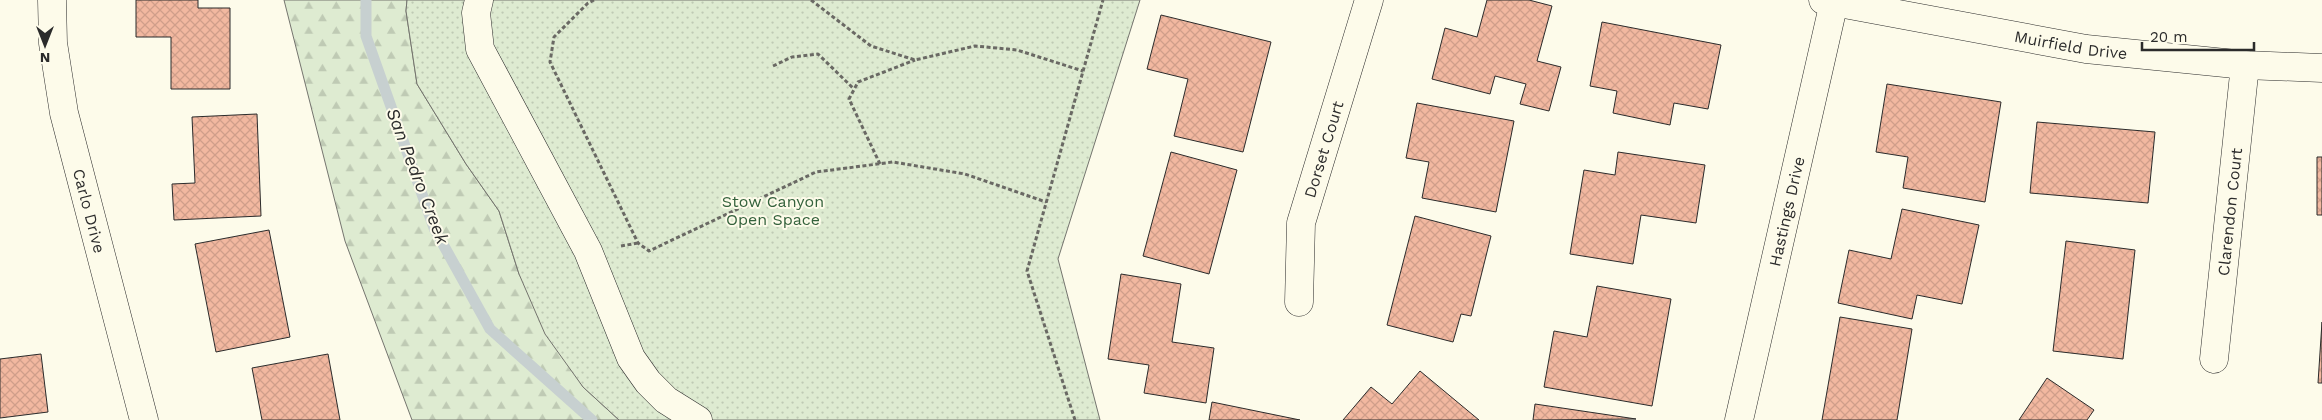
<svg xmlns="http://www.w3.org/2000/svg" width="2322" height="420" font-family="'Work Sans',sans-serif">
<defs>
<pattern id="forest-firs" width="22" height="20" patternUnits="userSpaceOnUse" patternTransform="scale(1.25)"><rect width="22" height="20" fill="#deebd1"/><path d="M5 1l3.5 6h-7zM16 11l3.5 6h-7z" fill="#bfcab4"/></pattern>
<pattern id="park-dots" width="8" height="8" patternUnits="userSpaceOnUse" patternTransform="scale(1.25)"><rect width="8" height="8" fill="#deebd1"/><path d="M2 2h.1M6 6h.1" fill="none" stroke="#bfcab4" stroke-width="1.8" stroke-linecap="round"/></pattern>
<pattern id="building-cross-hatch" width="8" height="8" patternUnits="userSpaceOnUse" patternTransform="scale(1.25)"><rect width="8" height="8" fill="#f2b8a0"/><path d="M0 0l8 8M0 8l8-8" fill="none" stroke="#d09e8a"/></pattern>
</defs>
<rect width="100%" height="100%" fill="#fdfbea"/>
<!-- forest -->
<path fill="url(#forest-firs)" stroke="#74746e" d="M 284,0 L 407,0 L 406,11 L 417,84 L 466,164 L 499,211 L 519,274 L 583,387 L 619,420 L 412,420 L 345,241 Z"/>
<!-- park -->
<path fill="url(#park-dots)" stroke="#74746e" d="M 407,0 L 1140,0 L 1058,259 L 1100,420 L 619,420 L 583,387 L 545,334 L 519,274 L 499,211 L 466,164 L 417,84 L 406,11 Z"/>
<g fill="none" stroke-linecap="round" stroke-linejoin="round">
<!-- stream -->
<path stroke="#c7d0d0" stroke-width="11" d="M 366,0 L 366,36 L 434,228 L 490,329 L 592,420"/>
</g>
<!-- building -->
<path fill="url(#building-cross-hatch)" stroke="#2b2b2b" d="M 136,0 L 198,0 L 198,8 L 230,8 L 230,89 L 171,89 L 171,37 L 136,37 Z
M 1487,0 L 1529,0 L 1552,6 L 1537,61 L 1561,67 L 1549,111 L 1520,104 L 1526,84 L 1495,76 L 1490,94 L 1432,79 L 1445,28 L 1477,37 Z
M 1161,15 L 1271,42 L 1243,152 L 1174,136 L 1188,79 L 1147,69 Z
M 1602,22 L 1721,45 L 1708,109 L 1674,103 L 1670,125 L 1613,113 L 1617,91 L 1590,86 Z
M 1887,84 L 2001,102 L 1985,202 L 1903,188 L 1908,157 L 1876,152 Z
M 1417,103 L 1514,121 L 1496,212 L 1422,198 L 1429,162 L 1406,158 Z
M 257,114 L 261,216 L 174,220 L 172,184 L 195,183 L 192,117 Z
M 2037,122 L 2155,132 L 2148,203 L 2030,193 Z
M 1171,152 L 1237,170 L 1209,274 L 1143,256 Z
M 1618,152 L 1705,165 L 1696,223 L 1641,215 L 1633,264 L 1570,254 L 1584,170 L 1615,175 Z
M 2317,157 L 2322,157 L 2322,215 L 2317,215 Z
M 1902,209 L 1979,225 L 1962,304 L 1917,295 L 1912,319 L 1838,303 L 1849,250 L 1891,259 Z
M 1415,216 L 1491,236 L 1471,316 L 1461,314 L 1453,342 L 1387,325 Z
M 269,230 L 290,337 L 216,352 L 195,244 Z
M 2066,241 L 2135,250 L 2123,359 L 2053,351 Z
M 1121,274 L 1181,284 L 1172,342 L 1214,348 L 1206,403 L 1144,393 L 1149,365 L 1108,359 Z
M 1597,286 L 1671,299 L 1652,406 L 1544,387 L 1554,331 L 1587,337 Z
M 1840,317 L 1912,329 L 1897,420 L 1822,420 Z
M 2322,322 L 2322,383 L 2318,383 Z
M 41,354 L 48,412 L 0,418 L 0,359 Z
M 328,354 L 340,420 L 262,420 L 252,368 Z
M 1420,371 L 1479,420 L 1343,420 L 1371,387 L 1392,404 Z
M 2047,378 L 2094,410 L 2087,420 L 2019,420 Z
M 1212,402 L 1300,420 L 1209,420 Z
M 1535,404 L 1636,419 L 1533,420 Z"/>
<g fill="none" stroke-linecap="round" stroke-linejoin="round">
<!-- minor casing -->
<g stroke="#2b2b2b" stroke-width="29">
<g id="minor">
<path id="s1" d="M 52,0 L 53,43 L 64,113 L 144,420"/>
<path d="M 479,0 L 476,13 L 480,49 L 588,251 L 631,358 L 648,382 L 666,400 L 698,420"/>
<path id="s2" d="M 1823,0 L 2086,49 L 2245,65 L 2322,68"/>
<path id="s3" d="M 1299,302 L 1301,223 L 1369,0"/>
<path id="s4" d="M 2214,359 L 2245,65"/>
<path id="s5" d="M 1739,420 L 1834,2"/>
</g>
</g>
<!-- path -->
<path stroke="#6a6964" stroke-width="3" stroke-dasharray="4 2.5" stroke-linecap="butt" d="M 594,0 L 588,3 L 554,37 L 550,62 L 638,243 L 649,251 L 816,172 L 893,162 L 965,174 L 1046,202
M 811,0 L 871,46 L 915,60 L 975,46 L 1017,50 L 1083,71
M 773,66 L 792,57 L 818,54 L 854,89
M 880,164 L 849,99 L 858,82 L 915,60
M 621,246 L 638,243
M 1075,420 L 1027,271 L 1103,0"/>
<!-- minor -->
<use href="#minor" stroke="#fdfbea" stroke-width="28"/>
</g>
<g text-anchor="middle" dominant-baseline="central" stroke-width="4" stroke-linejoin="round" paint-order="stroke">
<!-- street labels -->
<g font-size="16" fill="#2b2b2b" stroke="#fdfbea">
<text stroke="none"><textPath href="#s2" startOffset="252">Muirfield Drive</textPath></text>
<text stroke="none"><textPath href="#s3" startOffset="156">Dorset Court</textPath></text>
<text stroke="none"><textPath href="#s5" startOffset="214">Hastings Drive</textPath></text>
<text stroke="none"><textPath href="#s1" startOffset="215">Carlo Drive</textPath></text>
<text stroke="none"><textPath href="#s4" startOffset="148">Clarendon Court</textPath></text>
</g>
<!-- park labels -->
<g font-size="16" fill="#34623c" stroke="#fdfbea">
<text x="773" y="201">Stow Canyon<tspan x="773" dy="18">Open Space</tspan></text>
</g>
<!-- water labels -->
<g font-size="18" font-style="italic" fill="#2b2b2b" stroke="#fdfbea">
<text transform="translate(418 176) rotate(69)">San Pedro Creek</text>
</g>
</g>
<!-- north arrow -->
<g transform="translate(45 45) rotate(180)" stroke="#fdfbea" stroke-width="4" paint-order="stroke">
<path d="M0-4L9 19L0 12L-9 19Z" fill="#2b2b2b"/>
<text y="-8" font-size="14" font-weight="bold" text-anchor="middle" fill="#2b2b2b">N</text>
</g>
<!-- scale -->
<path d="M2142 42v8h112v-8" fill="none" stroke="#2b2b2b" stroke-width="2.5"/>
<text x="2150" y="42" font-size="15" fill="#2b2b2b" stroke="#fdfbea" stroke-width="4" paint-order="stroke">20 m</text>
</svg>
